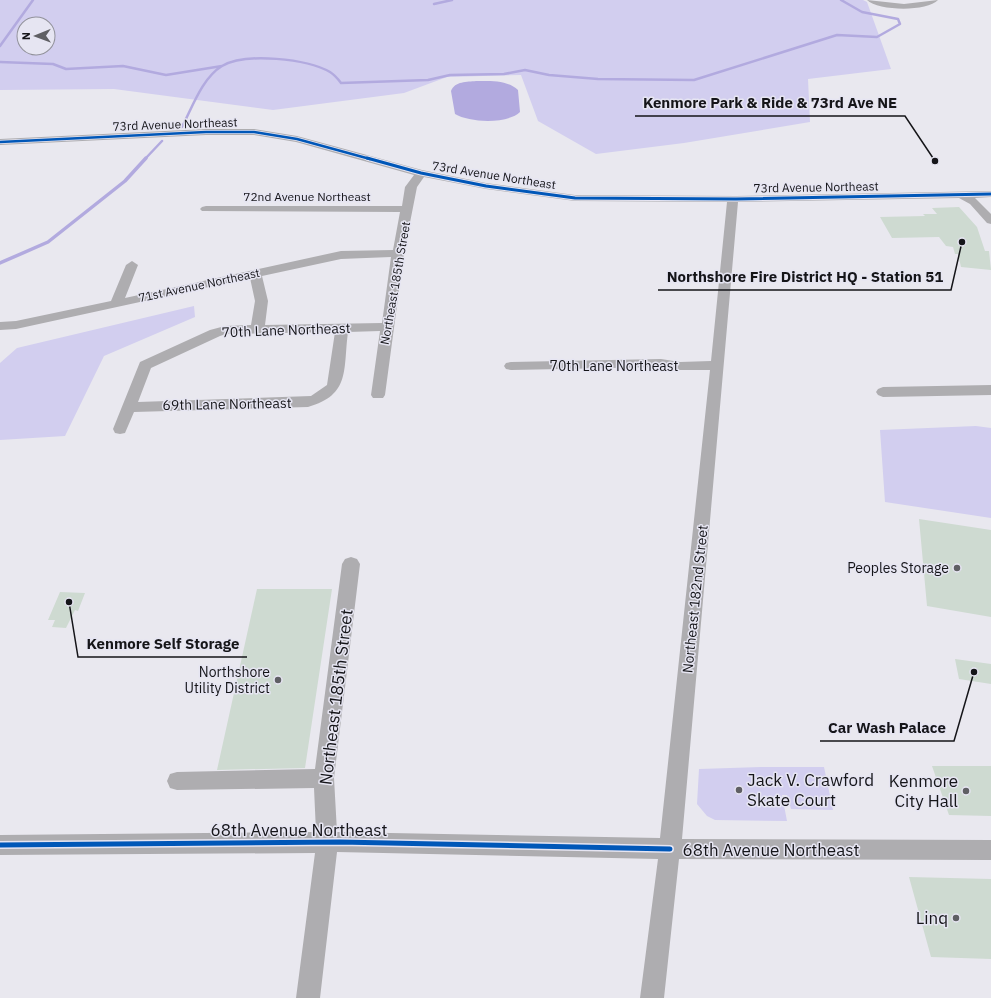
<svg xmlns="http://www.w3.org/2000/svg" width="991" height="998" font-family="'IBM Plex Sans',sans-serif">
<rect width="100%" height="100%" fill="#e9e8ef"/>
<!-- green -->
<path fill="#d2ceef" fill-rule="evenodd" d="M 0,0 L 863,0 L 867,2 L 891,69 L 808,79 L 810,122 L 684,143 L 596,154 L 538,121 L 521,75 L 447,77 L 404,93 L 273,110 L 114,89 L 0,90 ZM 24,24 L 48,24 L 48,48 L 24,48 Z
M 194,306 L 195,317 L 104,356 L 65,436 L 0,440 L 0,363 L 17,348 Z
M 976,426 L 991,428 L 991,518 L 885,502 L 880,430 Z
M 761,767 L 824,767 L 833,810 L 791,809 L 787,795 L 782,795 L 787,821 L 715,820 L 707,816 L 697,804 L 699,769 Z"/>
<!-- water -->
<path fill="#b2aadf" d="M 476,81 C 491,81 507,80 518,90 L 520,112 C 508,124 470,123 455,114 L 451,91 C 455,81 467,82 476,81 Z"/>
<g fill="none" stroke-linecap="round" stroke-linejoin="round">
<!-- stream-far1 -->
<path stroke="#b2aadf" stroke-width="2.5" d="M 434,4 L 452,0
M 0,46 L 33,0
M 0,62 L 53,64 L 66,69 L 123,66 L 166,75 L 222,66
M 182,127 C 192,108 202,78 222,66 C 246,52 307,59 330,72 C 335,75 338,79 341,83 L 428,80 L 450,75 L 504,74 L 525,70 L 549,75 L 598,79 L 694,80 L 837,35 L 877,37 L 900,24 L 898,19 L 862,12 L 841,0
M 145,159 L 162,141"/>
<!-- stream -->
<path stroke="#b2aadf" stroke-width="3.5" d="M 0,263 L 48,242 L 125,181 L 146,158"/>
</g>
<!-- building -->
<path fill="#cedad1" d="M 959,207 L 977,227 L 985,251 L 989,251 L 991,270 L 961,267 L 958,254 L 955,254 L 953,247 L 946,246 L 939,237 L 892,238 L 880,217 L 925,216 L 923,214 L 937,214 L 932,208 Z
M 919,519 L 991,530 L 991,617 L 927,606 Z
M 257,589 L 332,589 L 305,768 L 217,770 Z
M 60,592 L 85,593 L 78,611 L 75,610 L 66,628 L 52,627 L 55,620 L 48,620 Z
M 955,659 L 991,664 L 991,684 L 959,679 Z
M 932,766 L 991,766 L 991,816 L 949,815 Z
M 909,877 L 991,879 L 991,959 L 931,957 Z"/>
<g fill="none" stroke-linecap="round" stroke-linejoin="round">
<!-- minor -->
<path fill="#aeadb0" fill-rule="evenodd" d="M 867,0 L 904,4 L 938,0 C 927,12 878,11 867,0 Z
M 206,129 L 254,129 L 297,136 L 422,170 L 486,183 L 575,195 L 736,196 L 991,191 L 991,197 L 975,198 L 991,214 L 991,224 L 987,223 L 970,204 L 959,198 L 738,202 L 682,839 L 991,840 L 991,860 L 679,859 L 664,998 L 640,998 L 658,859 L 337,852 L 320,998 L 296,998 L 315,853 L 0,855 L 0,835 L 316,832 L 314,788 L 177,790 L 170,788 L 167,781 L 170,774 L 177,772 L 315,769 L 342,564 L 345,559 L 351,557 L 357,559 L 360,564 L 334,778 L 337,832 L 660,838 L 710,370 L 680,370 L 661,367 L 511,370 L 506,369 L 504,366 L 506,363 L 511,362 L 661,359 L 680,362 L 711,361 L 727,202 L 575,201 L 486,189 L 424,177 L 417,187 L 404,253 L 385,395 L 383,398 L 373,398 L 371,395 L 380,331 L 348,332 C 343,369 351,395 308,407 L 134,412 L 125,433 L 120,434 L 115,433 L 113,429 L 140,362 L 210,330 L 225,326 L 251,325 L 255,301 L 250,278 L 16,329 L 0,330 L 0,322 L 16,321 L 111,301 L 126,265 L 132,261 L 138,265 L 125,298 L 341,251 L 393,250 L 400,212 L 202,211 L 200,209 L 202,207 L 206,206 L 402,206 L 405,187 L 414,175 L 296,142 L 254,135 L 206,135 L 0,145 L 0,139 ZM 391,257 L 382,323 L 265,325 L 268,301 L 262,276 L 341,259 ZM 335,332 L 327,385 L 311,396 L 138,402 L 151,368 L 220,336 L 226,334 Z
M 991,385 L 991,395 L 883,397 L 878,395 L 876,392 L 878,389 L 883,387 Z"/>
<!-- cycleway-far2 casing -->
<g stroke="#e6e5f2" stroke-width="4">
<path id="cycleway-far2" d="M 0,142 L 206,132 L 254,132 L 297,139 L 370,159"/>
</g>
<!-- cycleway-far1 casing -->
<g stroke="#e6e5f2" stroke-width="5">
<path id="cycleway-far1" d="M 367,158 L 421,173 L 486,186 L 575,198 L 736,199 L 991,194"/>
</g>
<!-- cycleway casing -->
<g stroke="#e6e5f2" stroke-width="8">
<path id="cycleway" d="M 0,845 L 340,842 L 670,849"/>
</g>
<!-- cycleway-far2 -->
<use href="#cycleway-far2" stroke="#0057b8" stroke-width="2.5"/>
<!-- cycleway-far1 -->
<use href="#cycleway-far1" stroke="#0057b8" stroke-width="3"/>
<!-- cycleway -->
<use href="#cycleway" stroke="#0057b8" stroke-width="5"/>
</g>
<!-- markers -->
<g fill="#5f5f64" stroke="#e6e5f2" stroke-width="1.5">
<circle cx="957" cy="568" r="4"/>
<circle cx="278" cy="680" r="4"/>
<circle cx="739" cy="790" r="4"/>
<circle cx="966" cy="791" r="4"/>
<circle cx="956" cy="918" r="4"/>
</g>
<g text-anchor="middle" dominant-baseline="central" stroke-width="3" stroke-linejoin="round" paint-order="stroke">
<!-- far-street labels -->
<g font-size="12" fill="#151519" stroke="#e6e5f2">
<text transform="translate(175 124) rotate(-2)">73rd Avenue Northeast</text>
<text transform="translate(494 175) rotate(9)">73rd Avenue Northeast</text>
<text transform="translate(816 187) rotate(-1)">73rd Avenue Northeast</text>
<text x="307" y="196">72nd Avenue Northeast</text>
<text transform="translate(395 283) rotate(-80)">Northeast 185th Street</text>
<text transform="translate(199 285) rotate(-12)">71st Avenue Northeast</text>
</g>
<!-- street labels -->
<g font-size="14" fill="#151519" stroke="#e6e5f2">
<text transform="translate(286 330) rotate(-2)">70th Lane Northeast</text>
<text x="614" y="366">70th Lane Northeast</text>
<text transform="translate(227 404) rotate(-1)">69th Lane Northeast</text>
<text transform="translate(695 599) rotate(-84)">Northeast 182nd Street</text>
</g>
<!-- poi labels -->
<g font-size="14" fill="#151519" stroke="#e6e5f2" text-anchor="end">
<text x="949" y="568">Peoples Storage</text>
<text x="270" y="672">Northshore<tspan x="270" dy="16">Utility District</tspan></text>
</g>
<!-- near-street labels -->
<g font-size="17" fill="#151519" stroke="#e6e5f2">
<text transform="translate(336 697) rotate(-83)">Northeast 185th Street</text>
<text x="299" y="830">68th Avenue Northeast</text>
<text x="771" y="850">68th Avenue Northeast</text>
</g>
<!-- near-poi labels -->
<g font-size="17" fill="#151519" stroke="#e6e5f2" text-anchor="end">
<text x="747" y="780" text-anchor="start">Jack V. Crawford<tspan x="747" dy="20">Skate Court</tspan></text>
<text x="958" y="781">Kenmore<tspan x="958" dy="20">City Hall</tspan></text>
<text x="948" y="918">Linq</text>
</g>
</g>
<!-- callouts -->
<path fill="none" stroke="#151519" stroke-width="1.5" d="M935 161L905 116H635M962 242L951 290H658M69 602L78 657H247M974 672L954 741H820"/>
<g fill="#151519" stroke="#e6e5f2" stroke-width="1.5">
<circle cx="935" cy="161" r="4"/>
<circle cx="962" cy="242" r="4"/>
<circle cx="69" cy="602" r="4"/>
<circle cx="974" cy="672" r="4"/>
</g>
<g font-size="15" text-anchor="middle" font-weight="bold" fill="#151519" stroke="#e6e5f2" stroke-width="3" stroke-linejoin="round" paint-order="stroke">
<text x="770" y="108">Kenmore Park &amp; Ride &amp; 73rd Ave NE</text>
<text x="805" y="282">Northshore Fire District HQ - Station 51</text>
<text x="163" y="649">Kenmore Self Storage</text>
<text x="887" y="733">Car Wash Palace</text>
</g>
<!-- north arrow -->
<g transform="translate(36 36) rotate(269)"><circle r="19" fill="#e6e5f2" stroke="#92929b"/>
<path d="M0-3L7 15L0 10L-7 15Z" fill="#5f5f64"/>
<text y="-6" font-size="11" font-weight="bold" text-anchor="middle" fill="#151519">N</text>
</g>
</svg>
